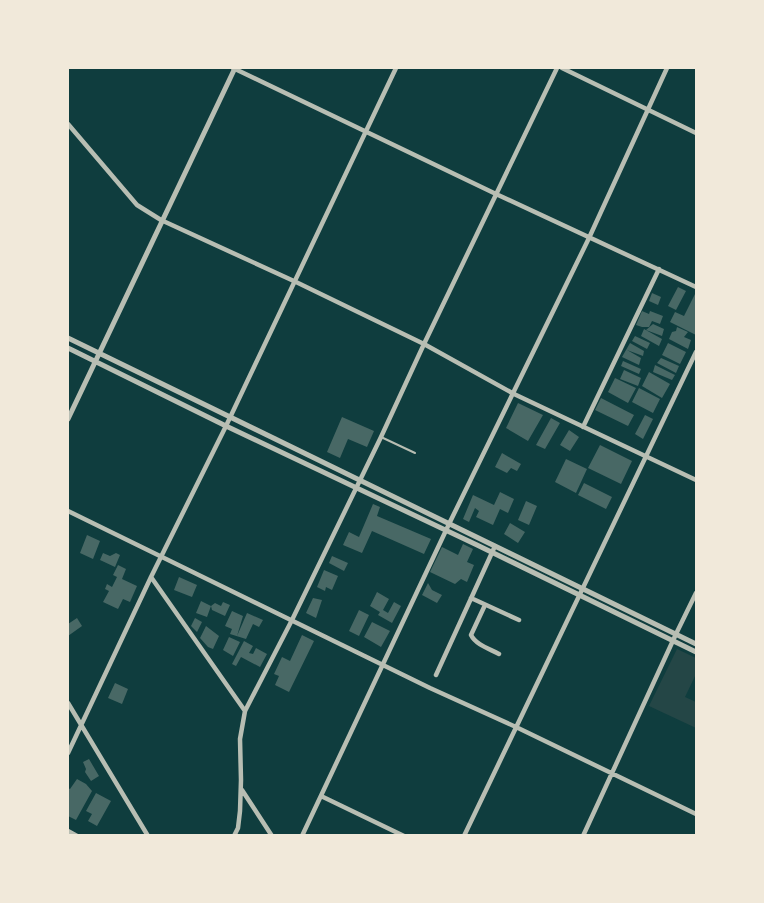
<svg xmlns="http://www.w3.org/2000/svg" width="764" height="903" font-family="Montserrat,sans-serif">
<rect width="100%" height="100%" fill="#0f3d3e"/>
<!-- green -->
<path fill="#244646" d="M 677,649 L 696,658 L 696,674 L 685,697 L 696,702 L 696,728 L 649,706 Z"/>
<!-- building -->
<path fill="#486865" d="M 678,287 L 686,291 L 676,310 L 668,306 Z
M 652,293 L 661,297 L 658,305 L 649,301 Z
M 695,294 L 696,295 L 696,335 L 670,322 L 675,312 L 684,316 Z
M 642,311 L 649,314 L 650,311 L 663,316 L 660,324 L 652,321 L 649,327 L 642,327 L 636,325 Z
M 653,324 L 664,329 L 662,336 L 646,330 Z
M 677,327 L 688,332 L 684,337 L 691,340 L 688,349 L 669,339 L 672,332 L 676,331 Z
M 644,329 L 662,339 L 659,346 L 641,336 Z
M 635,336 L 650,343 L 647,349 L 632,341 Z
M 630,343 L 644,351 L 643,356 L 627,350 L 641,358 L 639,365 L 622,357 Z
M 668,343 L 686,352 L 680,364 L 662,355 Z
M 661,358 L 679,366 L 676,373 L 657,363 Z
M 623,361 L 641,369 L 639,374 L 621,366 Z
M 655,365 L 675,375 L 672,380 L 653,372 Z
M 624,370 L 641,378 L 638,386 L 620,379 Z
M 649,372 L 670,384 L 662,398 L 642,386 Z
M 615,378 L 636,388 L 628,403 L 608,392 Z
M 639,388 L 660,399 L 653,413 L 632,402 Z
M 601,398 L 634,415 L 628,426 L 595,410 Z
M 518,403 L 543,415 L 528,441 L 506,428 Z
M 645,415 L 653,419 L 643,439 L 635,434 Z
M 342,417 L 374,431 L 367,447 L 348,439 L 340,458 L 327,452 Z
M 551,418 L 560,423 L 545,449 L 536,445 Z
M 569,430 L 579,437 L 570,451 L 560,445 Z
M 600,445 L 632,461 L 621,484 L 588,468 Z
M 502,453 L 521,464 L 517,471 L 511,468 L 507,473 L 495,467 Z
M 566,459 L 587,469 L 576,493 L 555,482 Z
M 584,483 L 612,497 L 606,509 L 578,495 Z
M 500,492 L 514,499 L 508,513 L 500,509 L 493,525 L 476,517 L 479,511 L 475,508 L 469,522 L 463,519 L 473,495 L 494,505 Z
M 526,501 L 537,506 L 529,525 L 518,520 Z
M 373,504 L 380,507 L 377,516 L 431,539 L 424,554 L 372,531 L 362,553 L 343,545 L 349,532 L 359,537 Z
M 510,523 L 525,532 L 518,543 L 504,534 Z
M 87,535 L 100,541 L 93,559 L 80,553 Z
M 463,544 L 473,549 L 467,562 L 474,565 L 467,582 L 461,579 L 455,584 L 430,572 L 442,547 L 458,555 Z
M 103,553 L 110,556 L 116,553 L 120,555 L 115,567 L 100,560 Z
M 332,556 L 348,563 L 344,571 L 329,563 Z
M 118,565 L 126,569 L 122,579 L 137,586 L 130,602 L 123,599 L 118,609 L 103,602 L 109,591 L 105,589 L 107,584 L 112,587 L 117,577 L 113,575 Z
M 324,570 L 338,576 L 332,590 L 326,587 L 325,591 L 317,587 Z
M 179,577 L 197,585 L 192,597 L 174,590 Z
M 428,583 L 432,590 L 442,595 L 437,603 L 422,595 Z
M 377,592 L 389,599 L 383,610 L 388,613 L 394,602 L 401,606 L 392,623 L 378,615 L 380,612 L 370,606 Z
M 313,598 L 322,600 L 316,618 L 306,613 Z
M 201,601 L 211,606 L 207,617 L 196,613 Z
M 223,602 L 230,605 L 225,616 L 212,610 L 211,606 L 215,603 L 221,606 Z
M 359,610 L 369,615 L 359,636 L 349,631 Z
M 232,611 L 243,616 L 237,636 L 247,613 L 263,620 L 259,627 L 253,624 L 246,639 L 230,634 L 232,629 L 225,626 Z
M 77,618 L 82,626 L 68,636 L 68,624 Z
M 195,618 L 202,622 L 197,632 L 191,626 Z
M 372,622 L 390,631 L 381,647 L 364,637 Z
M 206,626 L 219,636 L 213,649 L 208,647 L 200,638 Z
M 302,635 L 314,641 L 289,692 L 275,685 L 279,676 L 274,674 L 282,657 L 290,661 Z
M 229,637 L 240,642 L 233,656 L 223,650 Z
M 244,641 L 253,646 L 249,653 L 253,654 L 256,648 L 267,654 L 260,667 L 241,657 L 236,666 L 232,664 Z
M 115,683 L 128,689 L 122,704 L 108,698 Z
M 89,759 L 99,776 L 91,781 L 85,772 L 86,769 L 83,762 Z
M 77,779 L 86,784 L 92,791 L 76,820 L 68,816 L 68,788 L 70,789 Z
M 96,793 L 111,801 L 97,826 L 88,821 L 92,814 L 86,811 Z"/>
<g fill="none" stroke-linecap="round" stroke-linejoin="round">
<!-- service -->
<path stroke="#b8beb3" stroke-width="2" d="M 381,437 L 415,453"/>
<!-- minor -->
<path stroke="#b8beb3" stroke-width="4.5" d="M 233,68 L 496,194 L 696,287
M 562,68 L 696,133
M 68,124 L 137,205 L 161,220 L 296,282 L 424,344 L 514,394 L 696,480
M 583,427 L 659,269
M 68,511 L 430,688 L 516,727 L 696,814
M 151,577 L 245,711
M 471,598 L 519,620
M 485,605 L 471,635 C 476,645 490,649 499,654
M 436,675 L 495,546
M 68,703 L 148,836
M 68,753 L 151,577 L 226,426 L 396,68
M 242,790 L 272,836
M 321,796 L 404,836
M 68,831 L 77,836
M 234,836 L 238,828 L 240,811 L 241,780 L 240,739 L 245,711 L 292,620 L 381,437 L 424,344 L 557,68
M 302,836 L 449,524 L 589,238 L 667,68
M 464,836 L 696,352
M 583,836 L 676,634 L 696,593"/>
<!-- tertiary -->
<path stroke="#b8beb3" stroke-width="5" d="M 68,338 L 696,644
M 68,348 L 226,426 L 477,545 L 696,652
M 68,419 L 235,68"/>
</g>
<!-- border -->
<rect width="764" height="903" fill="none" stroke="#f1e9da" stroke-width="138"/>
</svg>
